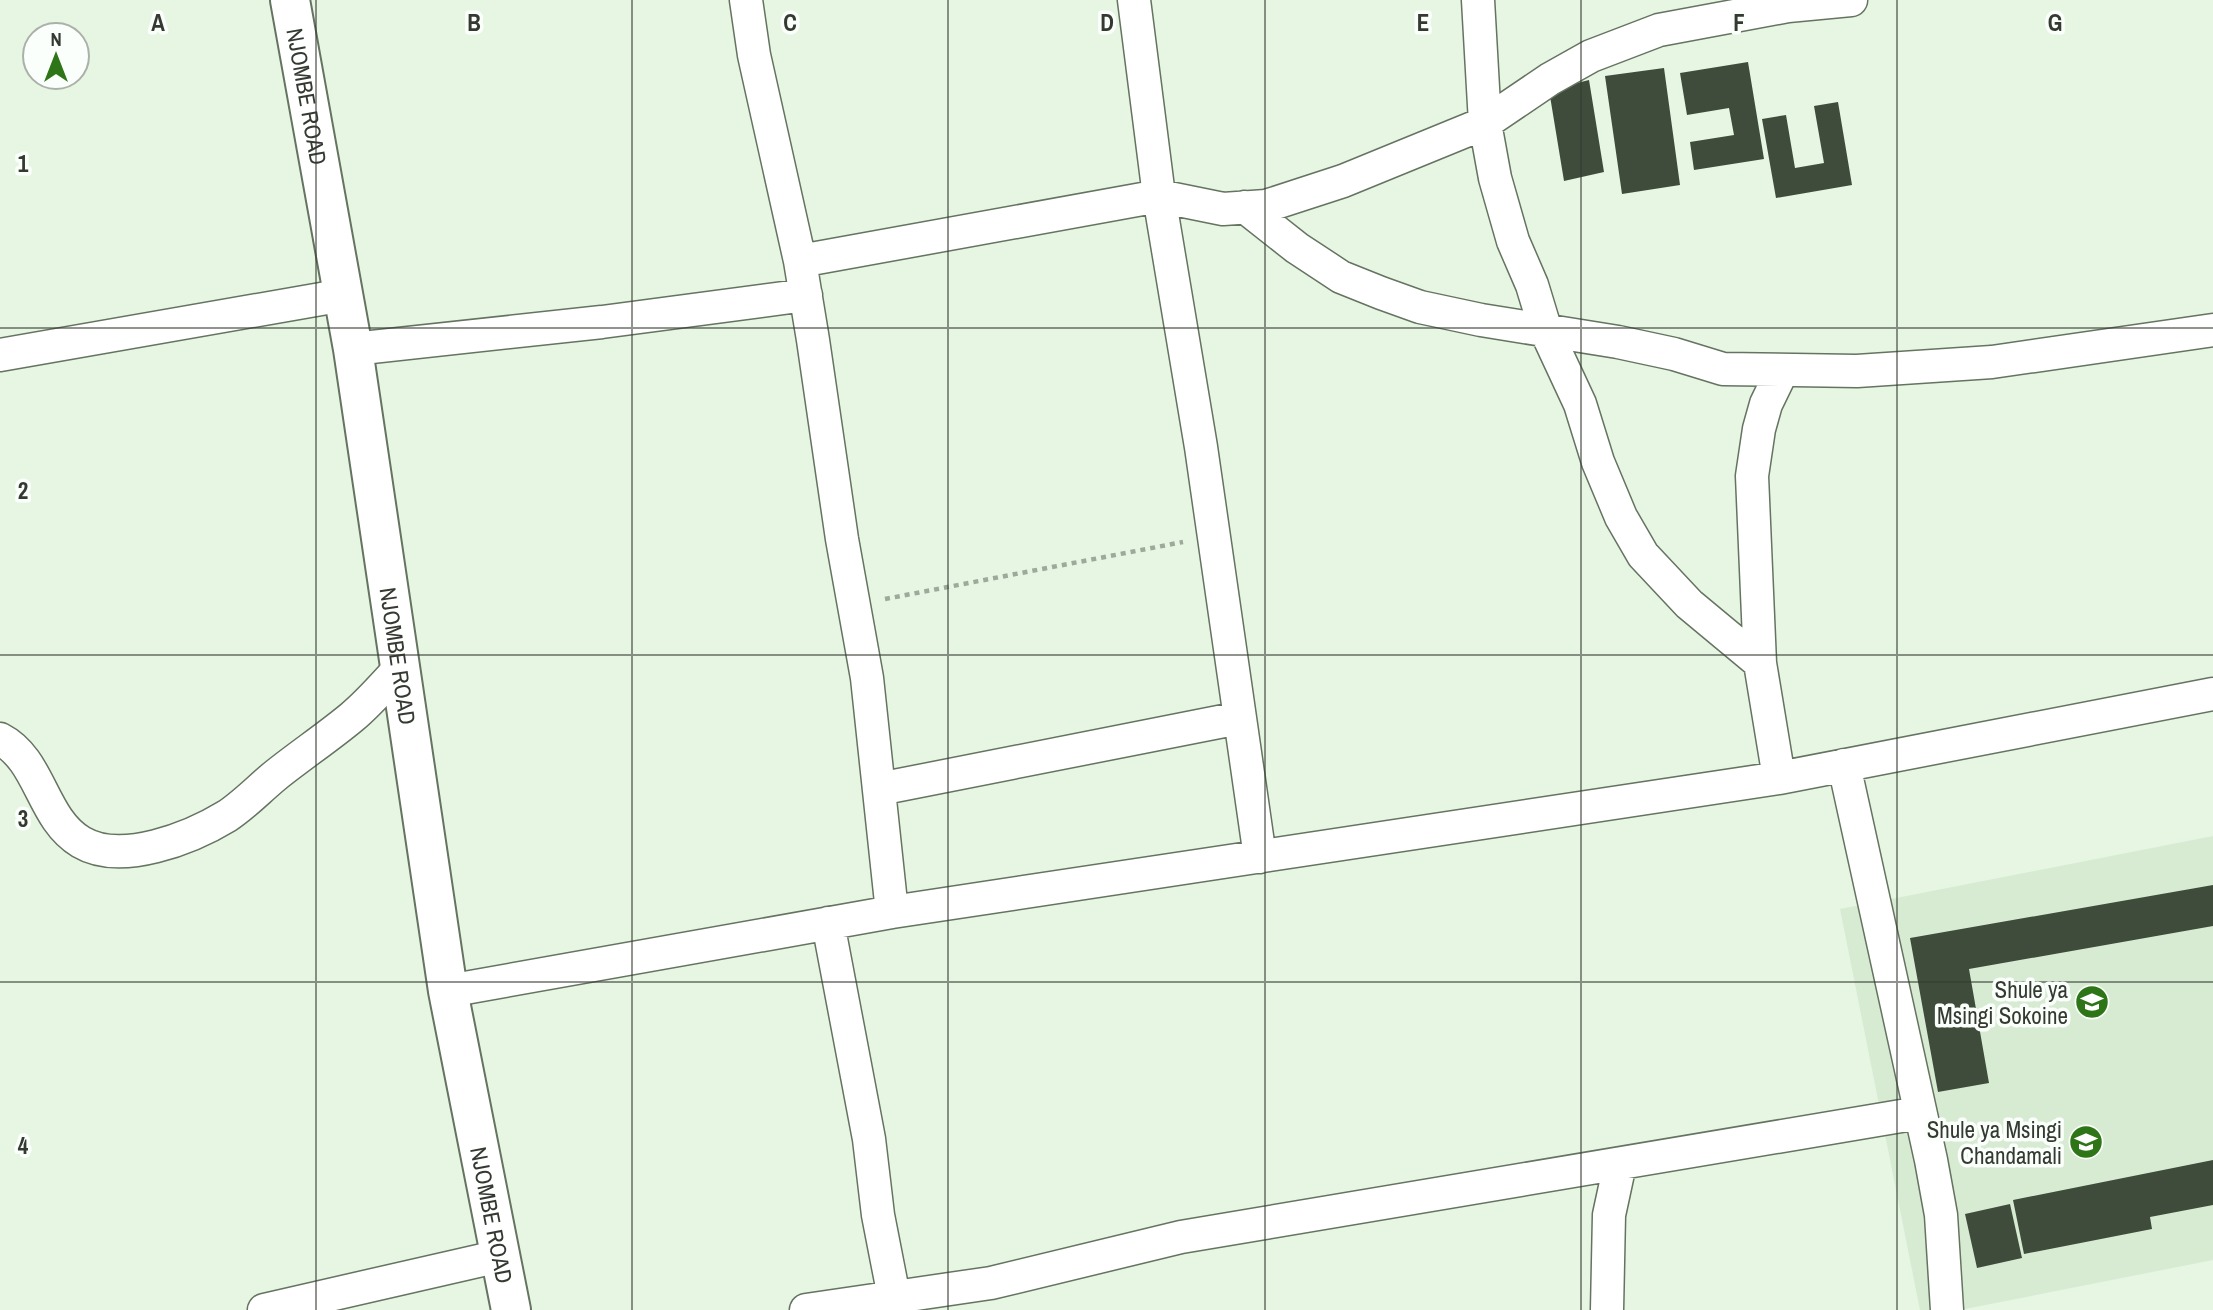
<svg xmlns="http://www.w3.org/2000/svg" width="2213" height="1310" font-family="'Archivo Narrow',sans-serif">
<rect width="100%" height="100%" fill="#e6f6e2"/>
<!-- built -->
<path fill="#d7ebd2" d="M 2213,836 L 2213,1260 L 1960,1310 L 1920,1310 L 1840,909 Z"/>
<!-- building -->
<path fill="#3f4c3c" d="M 1748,62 L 1764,159 L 1694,170 L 1690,142 L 1734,135 L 1729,108 L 1687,115 L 1680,73 Z
M 1664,68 L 1680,185 L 1622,194 L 1605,76 Z
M 1589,80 L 1604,172 L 1564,181 L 1549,90 Z
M 1838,102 L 1852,185 L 1776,198 L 1762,119 L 1786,115 L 1795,168 L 1824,163 L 1814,106 Z
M 2213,885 L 2213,926 L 1969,969 L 1989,1083 L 1938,1092 L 1910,938 Z
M 2213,1160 L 2213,1205 L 2150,1217 L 2152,1229 L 2024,1254 L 2013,1200 Z
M 2010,1204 L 2022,1258 L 1977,1268 L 1965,1214 Z"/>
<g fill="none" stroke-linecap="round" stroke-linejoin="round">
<!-- minor casing -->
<g stroke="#657361" stroke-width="35">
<path id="minor" d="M 746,0 L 754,55 L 800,261 L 813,340 L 842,539 L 867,678 L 892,912
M 1134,0 L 1159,196 L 1201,447 L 1260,857
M 1478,0 L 1485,123 L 1495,178 L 1513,241 L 1532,285 L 1546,331 L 1580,404 L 1598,462 L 1621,517 L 1643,555 L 1689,604 L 1760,663
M 1245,207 L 1297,248 L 1341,277 L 1381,293 L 1420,307 L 1481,320 L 1618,342 L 1674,354 L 1723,369 L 1857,371 L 1992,362 L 2213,330
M 800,261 L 1159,196 L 1223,209 L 1266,206 L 1343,181 L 1485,123 L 1550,79 L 1591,56 L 1659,30 L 1788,6 L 1851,0
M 353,349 L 602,322 L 806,295
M 0,355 L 344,295
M 0,739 C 41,760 41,818 81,842 C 121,866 191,838 227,816 C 244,805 260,788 276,775 C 301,755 328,737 352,717 C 370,702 385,684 401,667
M 1844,765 L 1931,1160 L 1941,1215 L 1947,1310
M 1779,778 L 1760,663 L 1752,476 L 1759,429 L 1766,404 L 1782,371
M 879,789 L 1239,718
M 828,923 L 869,1139 L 878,1215 L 894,1297
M 448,991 L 892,912 L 1779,778 L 2213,694
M 264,1310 L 500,1256
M 806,1310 L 991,1283 L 1181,1237 L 1919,1113
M 1607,1310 L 1609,1215 L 1620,1164"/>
</g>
<!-- trunk casing -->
<g stroke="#657361" stroke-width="42">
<g id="trunk">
<path id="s1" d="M 290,0 L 353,349 L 448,991 L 511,1310"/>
</g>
</g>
<!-- path -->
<path stroke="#9da99a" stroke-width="4.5" stroke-dasharray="5 5" stroke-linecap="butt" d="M 885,599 L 1183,542"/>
<!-- minor -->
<use href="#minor" stroke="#fff" stroke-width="32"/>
<!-- trunk -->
<use href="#trunk" stroke="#fff" stroke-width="38"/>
</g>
<!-- grid -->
<path fill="none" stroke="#343a32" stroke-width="2" stroke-opacity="0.55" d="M 316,0 L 316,1310M 632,0 L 632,1310M 948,0 L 948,1310M 1265,0 L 1265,1310M 1581,0 L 1581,1310M 1897,0 L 1897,1310M 0,328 L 2213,328M 0,655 L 2213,655M 0,982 L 2213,982"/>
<!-- icons -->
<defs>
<g id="school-disc" transform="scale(1.75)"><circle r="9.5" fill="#2d7517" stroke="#fbfffb"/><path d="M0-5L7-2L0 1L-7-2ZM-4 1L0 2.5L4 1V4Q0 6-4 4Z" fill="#fff"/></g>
</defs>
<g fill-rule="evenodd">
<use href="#school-disc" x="2092" y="1002"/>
<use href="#school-disc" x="2086" y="1142"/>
</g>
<g text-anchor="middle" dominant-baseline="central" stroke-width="7" stroke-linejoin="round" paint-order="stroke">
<!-- street labels -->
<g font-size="23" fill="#343a32" stroke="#fbfffb">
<text stroke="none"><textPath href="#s1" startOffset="98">NJOMBE ROAD</textPath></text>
<text stroke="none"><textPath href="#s1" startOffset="665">NJOMBE ROAD</textPath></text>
<text stroke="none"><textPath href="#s1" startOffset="1232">NJOMBE ROAD</textPath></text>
</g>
<!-- poi labels -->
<g font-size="23" fill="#343a32" stroke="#fbfffb" text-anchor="end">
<text x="2068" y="989">Shule ya<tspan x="2068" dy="26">Msingi Sokoine</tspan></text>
<text x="2062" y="1129">Shule ya Msingi<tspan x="2062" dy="26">Chandamali</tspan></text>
</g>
</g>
<g font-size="23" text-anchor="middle" font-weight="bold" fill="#343a32" stroke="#fbfffb" stroke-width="7" stroke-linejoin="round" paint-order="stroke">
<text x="158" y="31">A</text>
<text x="474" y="31">B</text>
<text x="790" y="31">C</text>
<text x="1107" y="31">D</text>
<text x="1423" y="31">E</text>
<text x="1739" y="31">F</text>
<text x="2055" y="31">G</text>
<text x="23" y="172">1</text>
<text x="23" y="499">2</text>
<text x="23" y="827">3</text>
<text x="23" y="1154">4</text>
</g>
<!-- north arrow -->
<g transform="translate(56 56)"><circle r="33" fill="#fbfffb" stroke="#abb0ab" stroke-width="2"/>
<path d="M0-5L12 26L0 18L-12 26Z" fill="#2d7517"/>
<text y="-10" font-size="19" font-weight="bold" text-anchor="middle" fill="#343a32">N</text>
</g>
</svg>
